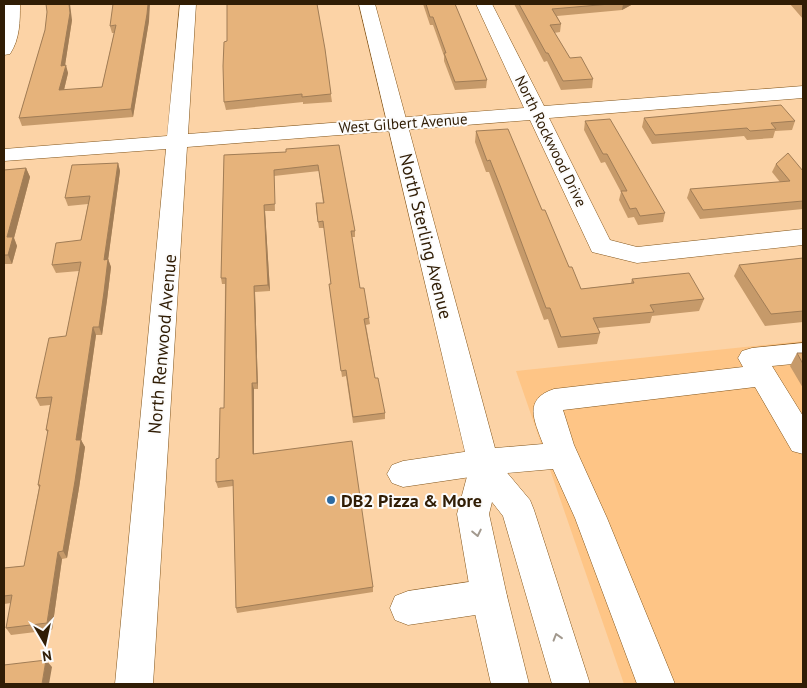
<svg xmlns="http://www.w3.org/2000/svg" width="807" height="688" font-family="'PT Sans',sans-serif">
<rect width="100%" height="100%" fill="#fcd3a6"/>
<!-- built -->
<path fill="#fec586" d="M 803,341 L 803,684 L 624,684 L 516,371 Z"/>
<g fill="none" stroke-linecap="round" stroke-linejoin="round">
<!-- minor casing -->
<g stroke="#83561c" stroke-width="1">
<path id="minor" d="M 4,4 L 20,4 C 20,21 20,39 10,54 L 4,55 Z
M 180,4 L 196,4 L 188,134 L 524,108 L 476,4 L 492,4 L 544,106 L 803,86 L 803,98 L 549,118 L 610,240 L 637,247 L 803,229 L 803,245 L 637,263 L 592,252 L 530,120 L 187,147 L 153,684 L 115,684 L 166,149 L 4,161 L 4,149 L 167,136 Z
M 803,343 L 803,363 L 772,366 L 803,416 L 803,454 L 792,451 L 755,387 L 563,410 L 574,445 L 607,518 L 675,684 L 637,684 L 575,518 L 553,469 L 484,475 L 403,487 L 392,483 L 387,474 L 392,465 L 403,461 L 484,449 L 543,444 C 534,420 523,399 554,389 L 743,367 L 738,358 L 742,351 L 752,348 Z
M 489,579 L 502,584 L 507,596 L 502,608 L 489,613 L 408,625 L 395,620 L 390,608 L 395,596 L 408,591 Z"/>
</g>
<!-- major casing -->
<g stroke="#83561c" stroke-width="1">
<path id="major" d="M 359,4 L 375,4 L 499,463 L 530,500 L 534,510 L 590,684 L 552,684 L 503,516 L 492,502 L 489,514 L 507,596 L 529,684 L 491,684 L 471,596 L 457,514 L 469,469 Z"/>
</g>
<!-- minor -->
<use href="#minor" fill="#fff" fill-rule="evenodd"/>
<!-- major -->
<use href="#major" fill="#fff" fill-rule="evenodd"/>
</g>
<!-- wall -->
<path fill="#c69a6a" d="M 225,4 L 317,4 L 332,102 L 303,104 L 303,102 L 226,110 L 224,102 L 227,41 L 227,5 L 226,5 Z
M 423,4 L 455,4 L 487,80 L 486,88 L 455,90 L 444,61 L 444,56 L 433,25 L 430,25 Z
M 514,4 L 633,4 L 622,10 L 557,16 L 561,24 L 560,32 L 554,33 L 570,58 L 593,79 L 592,88 L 561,90 L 547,61 L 544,62 Z
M 790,4 L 803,4 L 803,19 Z
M 72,20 L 65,65 L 68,73 L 64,90 L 102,87 L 114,33 L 112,33 L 110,26 L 149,21 L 133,117 L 22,126 L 19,118 L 45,30 Z
M 644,118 L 795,121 L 792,130 L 775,131 L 773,138 L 747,140 L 744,136 L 652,144 L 642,127 Z
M 585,121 L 665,213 L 663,222 L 638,225 L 634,217 L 628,218 L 619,200 L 621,192 L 605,162 L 601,163 L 584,130 Z
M 476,131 L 542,210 L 569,267 L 581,289 L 631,283 L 632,279 L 704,299 L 699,311 L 652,316 L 650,323 L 598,328 L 600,333 L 597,344 L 558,348 L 548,319 L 544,320 L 489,172 L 486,172 L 475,142 Z
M 339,145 L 355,231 L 355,237 L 352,237 L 360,288 L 369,318 L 370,324 L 366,325 L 375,378 L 385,413 L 385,419 L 353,423 L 346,376 L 342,377 L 330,291 L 331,284 L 324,228 L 319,228 L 316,210 L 323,203 L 319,171 L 274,176 L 275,211 L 265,211 L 270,291 L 255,292 L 258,389 L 254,389 L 254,454 L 373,587 L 373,592 L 237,613 L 236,608 L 233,486 L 218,488 L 216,482 L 224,408 L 225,284 L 222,284 L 221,278 L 224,155 L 286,152 Z
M 118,163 L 120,171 L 108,259 L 111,267 L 107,300 L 102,335 L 96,335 L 81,440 L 85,447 L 79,488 L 67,558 L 62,559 L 52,630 L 11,635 L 6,628 L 11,603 L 4,604 L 4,568 L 24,566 L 39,488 L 38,485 L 48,433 L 46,430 L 50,405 L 40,406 L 36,398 L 66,336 L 79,271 L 56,273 L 52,265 L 81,240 L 88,204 L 68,206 L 65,198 Z
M 776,164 L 803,171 L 803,209 L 700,219 L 687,198 L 690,189 L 780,182 L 772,172 Z
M 26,168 L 30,177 L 14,238 L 17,246 L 12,264 L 5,264 L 4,268 L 4,170 Z
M 803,258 L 803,322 L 765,326 L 734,276 L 739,265 Z
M 797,353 L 803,353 L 803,388 L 790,366 Z"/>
<!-- shaded-wall -->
<path fill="#a17d56" d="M 69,4 L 70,4 L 72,20 L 64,72 L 66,65 L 68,73 L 62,98 L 59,90 L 61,66 Z
M 148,4 L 150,4 L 149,21 L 133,117 L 131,109 Z
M 623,4 L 633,4 L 622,10 Z
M 118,163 L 120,171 L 107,268 L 104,260 Z
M 26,168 L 30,177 L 14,238 L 17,246 L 12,264 L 8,255 L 7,237 Z
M 264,205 L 265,211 L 270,291 L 268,285 Z
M 108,259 L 111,267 L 107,300 L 102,335 L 99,327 Z
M 254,286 L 255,292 L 258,389 L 257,383 Z
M 93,327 L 96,335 L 80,448 L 76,440 Z
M 252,383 L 254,389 L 254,460 L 253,454 Z
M 81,440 L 85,447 L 79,488 L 67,558 L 63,551 Z
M 58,552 L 62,559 L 52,630 L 47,623 Z
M 46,660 L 52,667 L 49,684 L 42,684 Z"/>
<!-- building -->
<path fill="#e6b37b" stroke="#a17d56" d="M 46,4 L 69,4 L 70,13 L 61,66 L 66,65 L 59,90 L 102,87 L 116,25 L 110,26 L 113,4 L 148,4 L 147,14 L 131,109 L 19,118 L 45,30 L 47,12 Z
M 227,4 L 317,4 L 325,49 L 331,94 L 302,97 L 302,94 L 224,102 L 223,66 L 224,42 L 227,41 Z
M 426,4 L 455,4 L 487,80 L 455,82 L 444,53 L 446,53 L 433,17 L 430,17 Z
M 519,4 L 610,4 L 552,9 L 561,24 L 550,25 L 570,58 L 581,57 L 593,79 L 563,81 L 548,53 L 546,53 Z
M 781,105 L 795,121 L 771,123 L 776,129 L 750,131 L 747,128 L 655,135 L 644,118 Z
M 610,119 L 665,213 L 640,216 L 636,208 L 630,209 L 621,191 L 627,191 L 607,154 L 603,154 L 585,121 Z
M 508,129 L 542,210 L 545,210 L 569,267 L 572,267 L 581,289 L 634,283 L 632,279 L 689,273 L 704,299 L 650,305 L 654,312 L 593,318 L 600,333 L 561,337 L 550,308 L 546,308 L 501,188 L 490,160 L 487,161 L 476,131 Z
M 339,145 L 355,231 L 351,231 L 360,288 L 364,288 L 369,318 L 364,319 L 375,378 L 378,378 L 385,413 L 353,417 L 346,370 L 341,371 L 329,284 L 331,284 L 323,221 L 318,222 L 316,203 L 324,203 L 318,165 L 274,170 L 275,204 L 264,205 L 268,285 L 254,286 L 257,383 L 252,383 L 253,454 L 352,441 L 373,587 L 236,608 L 233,480 L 216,482 L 216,459 L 219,458 L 220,408 L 224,408 L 226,278 L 221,278 L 224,155 L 286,152 L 286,149 Z
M 788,153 L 803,171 L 803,201 L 703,210 L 690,189 L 790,181 L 776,164 Z
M 118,163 L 104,260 L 108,259 L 104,292 L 99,327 L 93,327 L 76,440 L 81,440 L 75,481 L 63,551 L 58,552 L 47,623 L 6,628 L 12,595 L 4,596 L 4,568 L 24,566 L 40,485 L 38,485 L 48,430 L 46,430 L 52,397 L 36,398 L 49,338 L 66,336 L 81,262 L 52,265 L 56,243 L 81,240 L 90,196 L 65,198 L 72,165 Z
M 26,168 L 7,237 L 13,237 L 8,255 L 4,255 L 4,170 Z
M 803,258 L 803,311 L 771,314 L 739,265 Z
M 797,353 L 803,353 L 803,364 Z
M 46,660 L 42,684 L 4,684 L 4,665 Z"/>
<!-- one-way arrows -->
<defs><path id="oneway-chevron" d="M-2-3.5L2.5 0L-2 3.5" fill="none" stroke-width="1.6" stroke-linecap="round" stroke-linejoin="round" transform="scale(1.25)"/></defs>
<g stroke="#a2998e">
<use href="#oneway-chevron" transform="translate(477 533) rotate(78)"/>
<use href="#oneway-chevron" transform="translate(557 637) rotate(-107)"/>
</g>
<!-- markers -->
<circle fill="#2d6ba2" stroke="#fcfcfc" stroke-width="2" cx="331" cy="500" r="5"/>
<g text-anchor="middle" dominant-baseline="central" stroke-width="4" stroke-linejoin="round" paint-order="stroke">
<!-- far-street labels -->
<g font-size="15" fill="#301d05" stroke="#fcfcfc">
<text transform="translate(403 123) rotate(-4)">West Gilbert Avenue</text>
<text transform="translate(551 141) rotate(64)">North Rockwood Drive</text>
</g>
<!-- street labels -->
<g font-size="18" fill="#301d05" stroke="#fcfcfc">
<text transform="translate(426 236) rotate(76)">North Sterling Avenue</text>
<text transform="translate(162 344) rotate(-85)">North Renwood Avenue</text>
</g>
<!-- poi labels -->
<g font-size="18" font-weight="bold" fill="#301d05" stroke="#fcfcfc" text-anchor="start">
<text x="341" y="500">DB2 Pizza &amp; More</text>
</g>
</g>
<!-- border -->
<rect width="807" height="688" fill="none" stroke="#301d05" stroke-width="10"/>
<!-- north arrow -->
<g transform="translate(45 643) rotate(171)" stroke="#fcfcfc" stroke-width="4" paint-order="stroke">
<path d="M0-4L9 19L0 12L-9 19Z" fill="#301d05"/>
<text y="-8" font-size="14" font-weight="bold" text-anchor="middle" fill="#301d05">N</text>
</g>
</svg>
